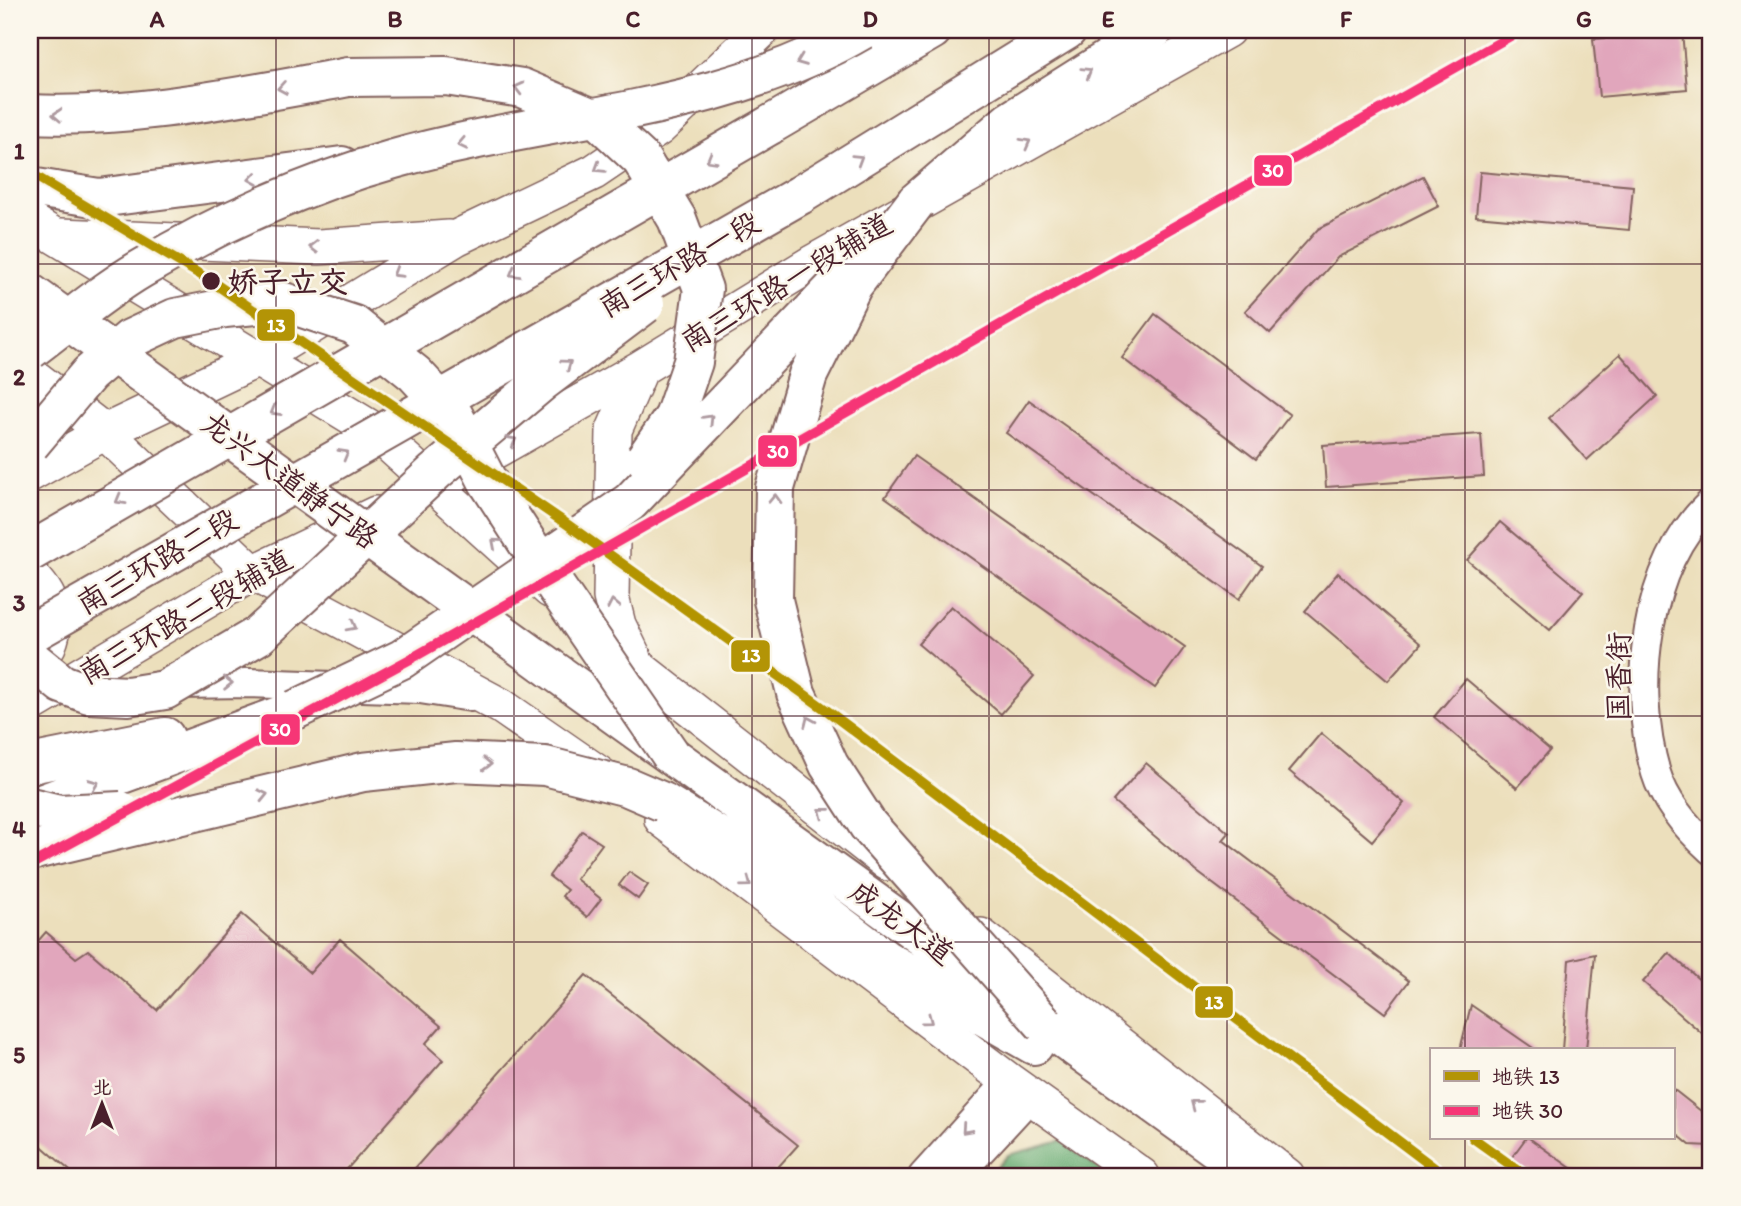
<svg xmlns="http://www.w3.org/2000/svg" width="1741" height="1206" font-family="Itim,'LXGW WenKai TC',sans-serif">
<rect width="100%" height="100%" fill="#fbf7ec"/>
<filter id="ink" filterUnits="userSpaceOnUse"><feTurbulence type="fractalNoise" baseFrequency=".0143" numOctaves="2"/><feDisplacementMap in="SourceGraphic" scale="14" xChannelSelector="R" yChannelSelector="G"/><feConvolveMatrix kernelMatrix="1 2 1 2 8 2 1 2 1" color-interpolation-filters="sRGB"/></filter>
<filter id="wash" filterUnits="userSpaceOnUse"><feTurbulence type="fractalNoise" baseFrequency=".00686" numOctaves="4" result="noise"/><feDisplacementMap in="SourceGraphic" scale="28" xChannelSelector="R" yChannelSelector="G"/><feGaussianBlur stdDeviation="1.57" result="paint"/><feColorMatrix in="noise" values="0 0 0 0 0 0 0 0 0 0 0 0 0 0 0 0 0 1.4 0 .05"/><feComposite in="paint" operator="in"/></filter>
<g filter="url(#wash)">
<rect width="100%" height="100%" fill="#ecdfbc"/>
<!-- forest -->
<path fill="#67ac72" stroke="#58664e" stroke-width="2" d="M 1061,1141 L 1109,1176 L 989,1176 L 1008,1155 Z"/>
<g id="blocks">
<!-- building -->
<path fill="#e1a6bc" d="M 1682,31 L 1687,89 L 1599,97 L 1593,39 Z
M 1480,172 L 1633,186 L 1629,230 L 1476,216 Z
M 1423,176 L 1439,206 L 1338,257 L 1270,333 L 1245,311 L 1318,229 Z
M 1155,314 L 1290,415 L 1256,459 L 1122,358 Z
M 1620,354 L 1657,396 L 1587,460 L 1549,418 Z
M 1029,400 L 1262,566 L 1239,599 L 1006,433 Z
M 1481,434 L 1484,476 L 1326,487 L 1323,445 Z
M 914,456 L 1185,647 L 1155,688 L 885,497 Z
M 1500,522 L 1583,592 L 1550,630 L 1467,560 Z
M 1338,573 L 1421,644 L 1388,681 L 1305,611 Z
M 951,606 L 1034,676 L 1001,714 L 918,644 Z
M 1466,679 L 1550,750 L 1517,788 L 1434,717 Z
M 1321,733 L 1404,803 L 1372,841 L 1289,771 Z
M 1146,763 L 1229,833 L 1223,840 L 1409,981 L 1385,1013 L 1196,871 L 1113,801 Z
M 582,831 L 602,844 L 576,879 L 601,899 L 587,917 L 562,896 L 567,890 L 549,876 Z
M 629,872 L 648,885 L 638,899 L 619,885 Z
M 242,914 L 310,973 L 340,939 L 441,1026 L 425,1044 L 443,1060 L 341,1176 L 76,1176 L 30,1136 L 30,950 L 46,932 L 76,958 L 88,950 L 157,1010 Z
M 1669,953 L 1711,990 L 1711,1041 L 1643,982 Z
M 1595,954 L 1586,1050 L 1562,1050 L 1569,960 Z
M 586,975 L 798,1145 L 770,1176 L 408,1176 Z
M 1471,1005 L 1536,1050 L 1460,1050 Z
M 1673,1089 L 1711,1119 L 1711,1146 L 1690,1145 L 1673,1131 Z
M 1526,1138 L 1529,1138 L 1582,1176 L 1538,1176 L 1528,1168 L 1522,1176 L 1498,1176 Z"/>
</g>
</g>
<g filter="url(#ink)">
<use href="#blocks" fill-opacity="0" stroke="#83625e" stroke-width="2"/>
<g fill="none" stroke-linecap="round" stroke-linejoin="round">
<!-- minor casing -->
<g stroke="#83625e" stroke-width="32">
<path id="minor" d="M 1711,503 C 1644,563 1631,690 1656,773 C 1665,803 1688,829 1711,850
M 177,684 L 248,683 L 420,689 L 471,697
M 923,1176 L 1009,1081
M 957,1176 L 1030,1097"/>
</g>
<!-- major casing -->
<g stroke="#83625e" stroke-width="38">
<path id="major" d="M 30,221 L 372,429 L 550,590
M 61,236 L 319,247 L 449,238
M 30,374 L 105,432 L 253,573 L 501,706 L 605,778
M 30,474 L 105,432 L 256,360 L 456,238 L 594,172 L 659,128 L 762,30
M 454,474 L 641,368 L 814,262 L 1227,30
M 30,575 C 51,594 60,618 48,646
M 592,627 L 638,667 L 888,863
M 634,658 L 618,625 L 611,597 L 614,430 L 641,368
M 30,705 L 253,573 L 376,514
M 662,819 L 1009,1081 L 1142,1176
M 981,936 L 1287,1176"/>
</g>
<!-- highway casing -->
<g stroke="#83625e" stroke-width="42">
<path id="highway" d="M 30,114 C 137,119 244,95 349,77
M 770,125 L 932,30
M 30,187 L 99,198 L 342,166
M 800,195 L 1067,30
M 916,202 L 1010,121 L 1154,30
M 550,668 L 1254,1176
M 30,764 L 165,737
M 663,802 L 747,854 L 886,960 L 1034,1045
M 30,808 L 295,710"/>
</g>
<!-- minor -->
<use href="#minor" stroke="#fff" stroke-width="28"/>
<!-- major -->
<use href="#major" stroke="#fff" stroke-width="35"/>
<!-- highway -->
<use href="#highway" stroke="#fff" stroke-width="38"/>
<!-- highway-bridge casing -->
<g stroke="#83625e" stroke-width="42" stroke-linecap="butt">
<path id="highway-bridge" d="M 349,77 L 446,76 L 522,88 L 600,121 L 641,159 L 677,219 L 703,289 L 693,362 L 674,417 L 645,459
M 916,202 L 853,285 L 808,375 L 775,488 L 773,600 L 796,693 L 829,765 L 868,825 L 1045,1025
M 30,293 L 550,668
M 30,350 C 66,323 102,292 141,269 C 218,223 308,183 394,159 C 550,115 719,114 862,30
M 30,444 L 89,374 L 130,339 L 175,318 L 225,308 L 284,302 L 354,325 L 415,374 L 454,416 L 488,482 L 556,587 L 671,755
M 30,552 L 770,125
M 30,634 L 800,195
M 30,658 L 62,684 L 89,694 L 128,696 L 165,690 L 259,635 L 435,472 L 543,381 L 645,304
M 295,710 L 402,659 L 630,502 L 842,280
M 30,807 L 59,814 L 121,811
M 30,851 L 363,772 L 456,762 L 545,766 L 628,787 L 663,802"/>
</g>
<!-- highway-bridge -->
<use href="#highway-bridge" stroke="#fff" stroke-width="38"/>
<!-- metro-1 casing -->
<g stroke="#fbf7ec" stroke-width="16">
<path id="metro-1" d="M 30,173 L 211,281 L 564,522 L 829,712 L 1445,1176
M 1473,1138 L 1526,1176"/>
</g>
<!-- metro-2 casing -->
<g stroke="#fbf7ec" stroke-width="16">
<path id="metro-2" d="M 30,865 L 414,657 L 1521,30"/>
</g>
<!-- metro-1 -->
<use href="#metro-1" stroke="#b39406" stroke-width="10"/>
<!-- metro-2 -->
<use href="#metro-2" stroke="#f63676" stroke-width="10"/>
</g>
<!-- one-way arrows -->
<defs><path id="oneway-chevron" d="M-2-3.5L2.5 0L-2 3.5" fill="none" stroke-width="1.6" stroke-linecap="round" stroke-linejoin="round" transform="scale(1.75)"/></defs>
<g stroke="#ae9aa0">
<use href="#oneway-chevron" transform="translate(801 61) rotate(159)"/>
<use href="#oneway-chevron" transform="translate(1087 72) rotate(-32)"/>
<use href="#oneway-chevron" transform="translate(282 88) rotate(170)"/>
<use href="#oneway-chevron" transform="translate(519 88) rotate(-166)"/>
<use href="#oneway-chevron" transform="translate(57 115) rotate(-177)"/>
<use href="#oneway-chevron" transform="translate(1026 143) rotate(-29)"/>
<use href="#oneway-chevron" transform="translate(462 144) rotate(168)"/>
<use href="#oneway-chevron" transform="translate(711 159) rotate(150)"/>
<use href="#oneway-chevron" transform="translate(858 159) rotate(-32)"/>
<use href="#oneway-chevron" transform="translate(599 168) rotate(148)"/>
<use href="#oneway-chevron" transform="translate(253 179) rotate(172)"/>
<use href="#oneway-chevron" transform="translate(314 247) rotate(-180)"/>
<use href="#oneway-chevron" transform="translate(397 273) rotate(149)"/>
<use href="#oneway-chevron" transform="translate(514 273) rotate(150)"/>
<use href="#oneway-chevron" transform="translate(567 364) rotate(-36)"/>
<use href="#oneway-chevron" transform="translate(275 411) rotate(150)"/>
<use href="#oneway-chevron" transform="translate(709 419) rotate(-46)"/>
<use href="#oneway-chevron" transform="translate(512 441) rotate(-30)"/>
<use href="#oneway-chevron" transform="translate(344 454) rotate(-30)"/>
<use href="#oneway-chevron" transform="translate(775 499) rotate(-88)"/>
<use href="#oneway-chevron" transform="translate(120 500) rotate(150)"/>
<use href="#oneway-chevron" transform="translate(496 543) rotate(-139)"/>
<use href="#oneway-chevron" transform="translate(613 604) rotate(-101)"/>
<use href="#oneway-chevron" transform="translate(352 626) rotate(28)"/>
<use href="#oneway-chevron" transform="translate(228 683) rotate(-1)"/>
<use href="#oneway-chevron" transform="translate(809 721) rotate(-114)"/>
<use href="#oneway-chevron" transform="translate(487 764) rotate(2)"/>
<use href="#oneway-chevron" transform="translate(94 784) rotate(-21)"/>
<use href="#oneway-chevron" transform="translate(263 795) rotate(-13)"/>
<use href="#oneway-chevron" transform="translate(823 812) rotate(-142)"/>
<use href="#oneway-chevron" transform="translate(747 883) rotate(37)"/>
<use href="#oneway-chevron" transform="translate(928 1020) rotate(37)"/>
<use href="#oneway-chevron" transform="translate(1195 1104) rotate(-142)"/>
<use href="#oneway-chevron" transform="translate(966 1129) rotate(132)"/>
</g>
</g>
<!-- grid -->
<path fill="none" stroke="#4a1f2b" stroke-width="2" stroke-opacity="0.55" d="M 276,30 L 276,1176M 514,30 L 514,1176M 752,30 L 752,1176M 989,30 L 989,1176M 1227,30 L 1227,1176M 1465,30 L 1465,1050M 30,264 L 1711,264M 30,490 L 1711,490M 30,716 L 1711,716M 30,942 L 1711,942M 1465,1138 L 1465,1176"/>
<!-- markers -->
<circle fill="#4a1f2b" stroke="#fbf7ec" stroke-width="2.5" cx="211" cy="281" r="10"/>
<g text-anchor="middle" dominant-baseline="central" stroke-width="5" stroke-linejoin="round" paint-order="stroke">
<!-- street labels -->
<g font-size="30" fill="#4a1f2b" stroke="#fbf7ec">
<text transform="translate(679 264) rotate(-30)">南三环路一段</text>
<text transform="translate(786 282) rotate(-31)">南三环路一段辅道</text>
<text transform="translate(290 480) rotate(36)">龙兴大道静宁路</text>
<text transform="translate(157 561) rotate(-30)">南三环路二段</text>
<text transform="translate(185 616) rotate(-30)">南三环路二段辅道</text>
<text transform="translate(1618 677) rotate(-90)">国香街</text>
<text transform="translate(902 922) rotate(36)">成龙大道</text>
</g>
<!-- stop labels -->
<g font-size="30" font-weight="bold" fill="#4a1f2b" stroke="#fbf7ec" text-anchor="start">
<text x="228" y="281">娇子立交</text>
</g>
</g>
<g stroke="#fbf7ec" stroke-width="2.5">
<rect x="1253" y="154" width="40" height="33" rx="7" fill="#f63676"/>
<rect x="256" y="308" width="40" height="34" rx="7" fill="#b39406"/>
<rect x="757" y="434" width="41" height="34" rx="7" fill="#f63676"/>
<rect x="730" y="639" width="41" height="34" rx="7" fill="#b39406"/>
<rect x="260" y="713" width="41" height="33" rx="7" fill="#f63676"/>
<rect x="1194" y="985" width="40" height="34" rx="7" fill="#b39406"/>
</g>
<g font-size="19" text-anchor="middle" font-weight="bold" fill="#fff">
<text x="1273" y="177">30</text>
<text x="276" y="332">13</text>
<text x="778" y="458">30</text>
<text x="751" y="662">13</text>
<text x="280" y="736">30</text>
<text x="1214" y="1009">13</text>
</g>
<!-- margin -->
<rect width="1741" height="1206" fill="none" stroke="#fbf7ec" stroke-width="77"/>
<!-- legend -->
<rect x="1430" y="1048" width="245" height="91" fill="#fbf7ec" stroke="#b4a19f" stroke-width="2"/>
<rect x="1444" y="1071" width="35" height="10" fill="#b39406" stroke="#b4a19f" stroke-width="2"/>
<text x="1492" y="1084" font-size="21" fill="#4a1f2b">地铁 13</text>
<rect x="1444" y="1106" width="35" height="10" fill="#f63676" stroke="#b4a19f" stroke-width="2"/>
<text x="1492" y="1118" font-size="21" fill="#4a1f2b">地铁 30</text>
<!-- north arrow -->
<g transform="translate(102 1104)" stroke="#fbf7ec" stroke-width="5" paint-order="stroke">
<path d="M0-5L12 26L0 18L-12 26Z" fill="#4a1f2b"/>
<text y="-10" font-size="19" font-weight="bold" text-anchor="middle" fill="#4a1f2b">北</text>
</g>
<rect x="38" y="38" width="1664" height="1130" fill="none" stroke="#4a1f2b" stroke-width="2.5"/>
<g font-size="23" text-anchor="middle" font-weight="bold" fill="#4a1f2b">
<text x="157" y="27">A</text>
<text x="395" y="27">B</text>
<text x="633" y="27">C</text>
<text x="870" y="27">D</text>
<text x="1108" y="27">E</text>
<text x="1346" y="27">F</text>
<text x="1584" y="27">G</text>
<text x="19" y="159">1</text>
<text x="19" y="385">2</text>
<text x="19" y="611">3</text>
<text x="19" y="837">4</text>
<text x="19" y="1063">5</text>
</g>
</svg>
